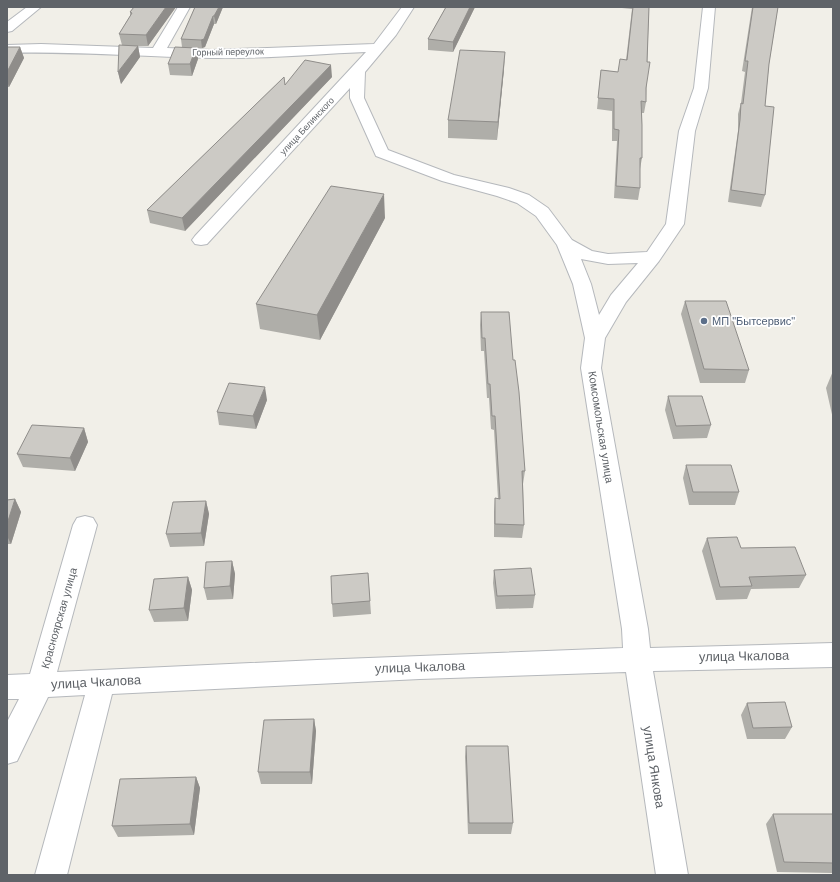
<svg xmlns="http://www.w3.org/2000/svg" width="840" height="882" font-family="Helvetica,sans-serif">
<rect width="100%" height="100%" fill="#f1efe8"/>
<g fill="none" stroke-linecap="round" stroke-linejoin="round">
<!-- minor casing -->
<g stroke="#b5b8bc" stroke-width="2">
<path id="minor" d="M 27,7 L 41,7 L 12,31 L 7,32 L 7,22 Z
M 178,7 L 190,7 L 167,48 L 212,50 L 374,44 L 402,7 L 414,7 L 396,35 L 365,72 L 364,98 L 388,150 L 454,175 L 509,188 L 529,195 L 548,208 L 572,240 L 592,251 L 608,254 L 647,252 L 666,224 L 679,131 L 694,88 L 703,7 L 715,7 L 708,88 L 695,131 L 684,224 L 659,261 L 626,302 L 605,338 L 601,368 L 648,629 L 650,648 L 833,643 L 833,667 L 653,671 L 688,875 L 656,875 L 626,672 L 420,679 L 112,694 L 67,875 L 35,875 L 85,695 L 48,697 L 17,761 L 7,764 L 7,722 L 19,699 L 7,699 L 7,675 L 30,674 L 73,525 L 77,518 L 85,516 L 93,518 L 97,525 L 57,672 L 317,660 L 623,648 L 622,629 L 581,368 L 585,338 L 573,284 L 557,245 L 536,216 L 517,203 L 497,196 L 442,181 L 376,156 L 350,98 L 350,88 L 207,244 L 201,245 L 195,244 L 192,240 L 195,236 L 366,52 C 315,54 263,59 211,58 C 143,57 75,51 7,53 L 7,45 L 41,44 L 153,48 ZM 581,259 L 608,264 L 638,263 L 611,295 L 599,315 L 591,284 Z"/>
</g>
<!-- minor -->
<use href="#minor" fill="#fff" fill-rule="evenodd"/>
</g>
<!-- wall -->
<path fill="#afaea9" d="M 134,7 L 176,7 L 148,46 L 138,46 L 140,57 L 121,84 L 118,72 L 122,45 L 119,34 L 130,16 L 130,12 Z
M 195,7 L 223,7 L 216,24 L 214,24 L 205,47 L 202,48 L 196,48 L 198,59 L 192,76 L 170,75 L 168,64 L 182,47 L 181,39 Z
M 446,7 L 475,7 L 453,52 L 428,50 L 428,39 Z
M 622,7 L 649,7 L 646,102 L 644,113 L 642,113 L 642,158 L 640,169 L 640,188 L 638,200 L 614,198 L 617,141 L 612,141 L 612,111 L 597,109 L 601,70 L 618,72 L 626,60 L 632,9 L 622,8 Z
M 752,7 L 778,7 L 769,64 L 765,106 L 765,195 L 761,207 L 728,202 L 738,131 L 738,114 L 741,103 L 745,72 L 742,71 Z
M 7,47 L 20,47 L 24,58 L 9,87 L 7,87 Z
M 504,69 L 497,140 L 448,138 L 448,120 Z
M 284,77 L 285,85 L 332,77 L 185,231 L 150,223 L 147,210 Z
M 385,218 L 320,340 L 260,329 L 256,304 Z
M 685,301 L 749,370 L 745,383 L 700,383 L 681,314 Z
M 481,312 L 513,360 L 525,471 L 523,484 L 524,525 L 522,538 L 494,537 L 494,512 L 495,498 L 498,499 L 494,430 L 491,429 L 489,398 L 487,398 L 484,351 L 481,351 L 480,325 Z
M 833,371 L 833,419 L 826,388 Z
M 668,396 L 711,425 L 707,438 L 673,439 L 665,410 Z
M 267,400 L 256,429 L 219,425 L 217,412 Z
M 84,428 L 88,442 L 75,471 L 23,467 L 17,454 Z
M 686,465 L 739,492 L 735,505 L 689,505 L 683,478 Z
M 15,499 L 21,512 L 11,544 L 7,544 L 7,500 Z
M 206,501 L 209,514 L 204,546 L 170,547 L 166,534 Z
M 707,538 L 741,548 L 806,575 L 799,588 L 751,589 L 747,599 L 716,600 L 702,551 Z
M 232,561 L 235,574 L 233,599 L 207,600 L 204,588 Z
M 494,570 L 535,595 L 533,608 L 496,609 L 493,583 Z
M 368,573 L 371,614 L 333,617 L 332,604 Z
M 188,577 L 192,590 L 188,621 L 154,622 L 149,610 Z
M 747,703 L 792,727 L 785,739 L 747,739 L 741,715 Z
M 314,719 L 316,731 L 312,784 L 261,784 L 258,772 Z
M 466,746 L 513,823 L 511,834 L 468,834 L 465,757 Z
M 196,777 L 200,788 L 194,835 L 118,837 L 112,826 Z
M 773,814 L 833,814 L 833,873 L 777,872 L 766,824 Z"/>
<!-- shaded-wall -->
<path fill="#8f8d8a" d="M 166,7 L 176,7 L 148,46 L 146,35 Z
M 219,7 L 223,7 L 216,24 L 214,16 Z
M 470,7 L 475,7 L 453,52 L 453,42 Z
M 213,16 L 214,24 L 205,47 L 202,48 L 201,40 Z
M 138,46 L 140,57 L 121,84 L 118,72 Z
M 20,47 L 24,58 L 9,87 L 7,81 L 7,72 Z
M 196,48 L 198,59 L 192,76 L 190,64 Z
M 505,52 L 504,69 L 497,140 L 498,122 Z
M 331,65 L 332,77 L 185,231 L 182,218 Z
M 384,194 L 385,218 L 320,340 L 317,315 Z
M 265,387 L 267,400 L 256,429 L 253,416 Z
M 84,428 L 88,442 L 75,471 L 70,458 Z
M 15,499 L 21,512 L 11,544 L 7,536 L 7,524 Z
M 206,501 L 209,514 L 204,546 L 201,533 Z
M 232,561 L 235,574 L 233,599 L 230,586 Z
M 188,577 L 192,590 L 188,621 L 184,608 Z
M 314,719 L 316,731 L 312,784 L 310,772 Z
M 196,777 L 200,788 L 194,835 L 190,824 Z"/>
<!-- building -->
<path fill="#cccac5" stroke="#8f8d8a" d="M 134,7 L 166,7 L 146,35 L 119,34 L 132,13 L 130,12 Z
M 195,7 L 219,7 L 214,16 L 213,16 L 204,39 L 201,40 L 181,39 Z
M 446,7 L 470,7 L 453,42 L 428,39 Z
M 633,7 L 649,7 L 647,62 L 650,62 L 646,88 L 646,102 L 641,101 L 642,125 L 642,158 L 640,158 L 640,188 L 616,186 L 619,130 L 614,129 L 614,99 L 598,98 L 601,70 L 618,72 L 620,59 L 627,60 Z
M 753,7 L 778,7 L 769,64 L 765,106 L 774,107 L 765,195 L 731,190 L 740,120 L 741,103 L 743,104 L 748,61 L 745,61 Z
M 119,45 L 138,46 L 118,72 Z
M 7,47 L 20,47 L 7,72 Z
M 175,47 L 196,48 L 190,64 L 168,64 Z
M 460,50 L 505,52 L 498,122 L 448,120 Z
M 305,60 L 331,65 L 182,218 L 147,210 L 284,77 L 285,85 Z
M 331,186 L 384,194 L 317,315 L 256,304 Z
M 685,301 L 726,301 L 749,370 L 704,369 Z
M 481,312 L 509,312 L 513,360 L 515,360 L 519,392 L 525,471 L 522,471 L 524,525 L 495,524 L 495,498 L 500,499 L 495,416 L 492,416 L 490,384 L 488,384 L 485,338 L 482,338 Z
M 229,383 L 265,387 L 253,416 L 217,412 Z
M 668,396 L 702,396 L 711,425 L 676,426 Z
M 32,425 L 84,428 L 70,458 L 17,454 Z
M 686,465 L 731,465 L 739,492 L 693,492 Z
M 15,499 L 7,524 L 7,500 Z
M 206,501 L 201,533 L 166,534 L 173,502 Z
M 737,537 L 741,548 L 795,547 L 806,575 L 749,577 L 752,586 L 720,587 L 707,538 Z
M 232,561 L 230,586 L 204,588 L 206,562 Z
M 531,568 L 535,595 L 497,596 L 494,570 Z
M 368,573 L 370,601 L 332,604 L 331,576 Z
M 188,577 L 184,608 L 149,610 L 154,579 Z
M 785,702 L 792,727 L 753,728 L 747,703 Z
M 314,719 L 310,772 L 258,772 L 264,720 Z
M 466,746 L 508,746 L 513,823 L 469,823 Z
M 196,777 L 190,824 L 112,826 L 120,779 Z
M 773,814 L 833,814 L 833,863 L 784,862 Z"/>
<!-- markers -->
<circle fill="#5c6f8a" stroke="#fff" stroke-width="1.5" cx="704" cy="321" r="4"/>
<g text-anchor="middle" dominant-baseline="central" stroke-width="3.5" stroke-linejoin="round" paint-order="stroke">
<!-- far-street labels -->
<g font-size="9" fill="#5f6368" stroke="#fff">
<text transform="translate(228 52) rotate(-1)">Горный переулок</text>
<text transform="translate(307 126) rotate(-47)">улица Белинского</text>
</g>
<!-- service labels -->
<g font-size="11" fill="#4e5e75" stroke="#fff" text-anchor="start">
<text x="712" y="321">МП "Бытсервис"</text>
</g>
<!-- street labels -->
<g font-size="11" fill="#5f6368" stroke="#fff">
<text transform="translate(601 427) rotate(81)">Комсомольская улица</text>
<text transform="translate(59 618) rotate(-74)">Красноярская улица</text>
</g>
<!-- near-street labels -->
<g font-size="13" fill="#5f6368" stroke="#fff">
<text transform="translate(744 656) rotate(-1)">улица Чкалова</text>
<text transform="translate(420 667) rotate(-2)">улица Чкалова</text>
<text transform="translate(96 682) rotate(-3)">улица Чкалова</text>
<text transform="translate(654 767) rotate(81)">улица Янкова</text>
</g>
</g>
<!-- border -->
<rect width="840" height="882" fill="none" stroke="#5f6368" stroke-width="16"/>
</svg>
